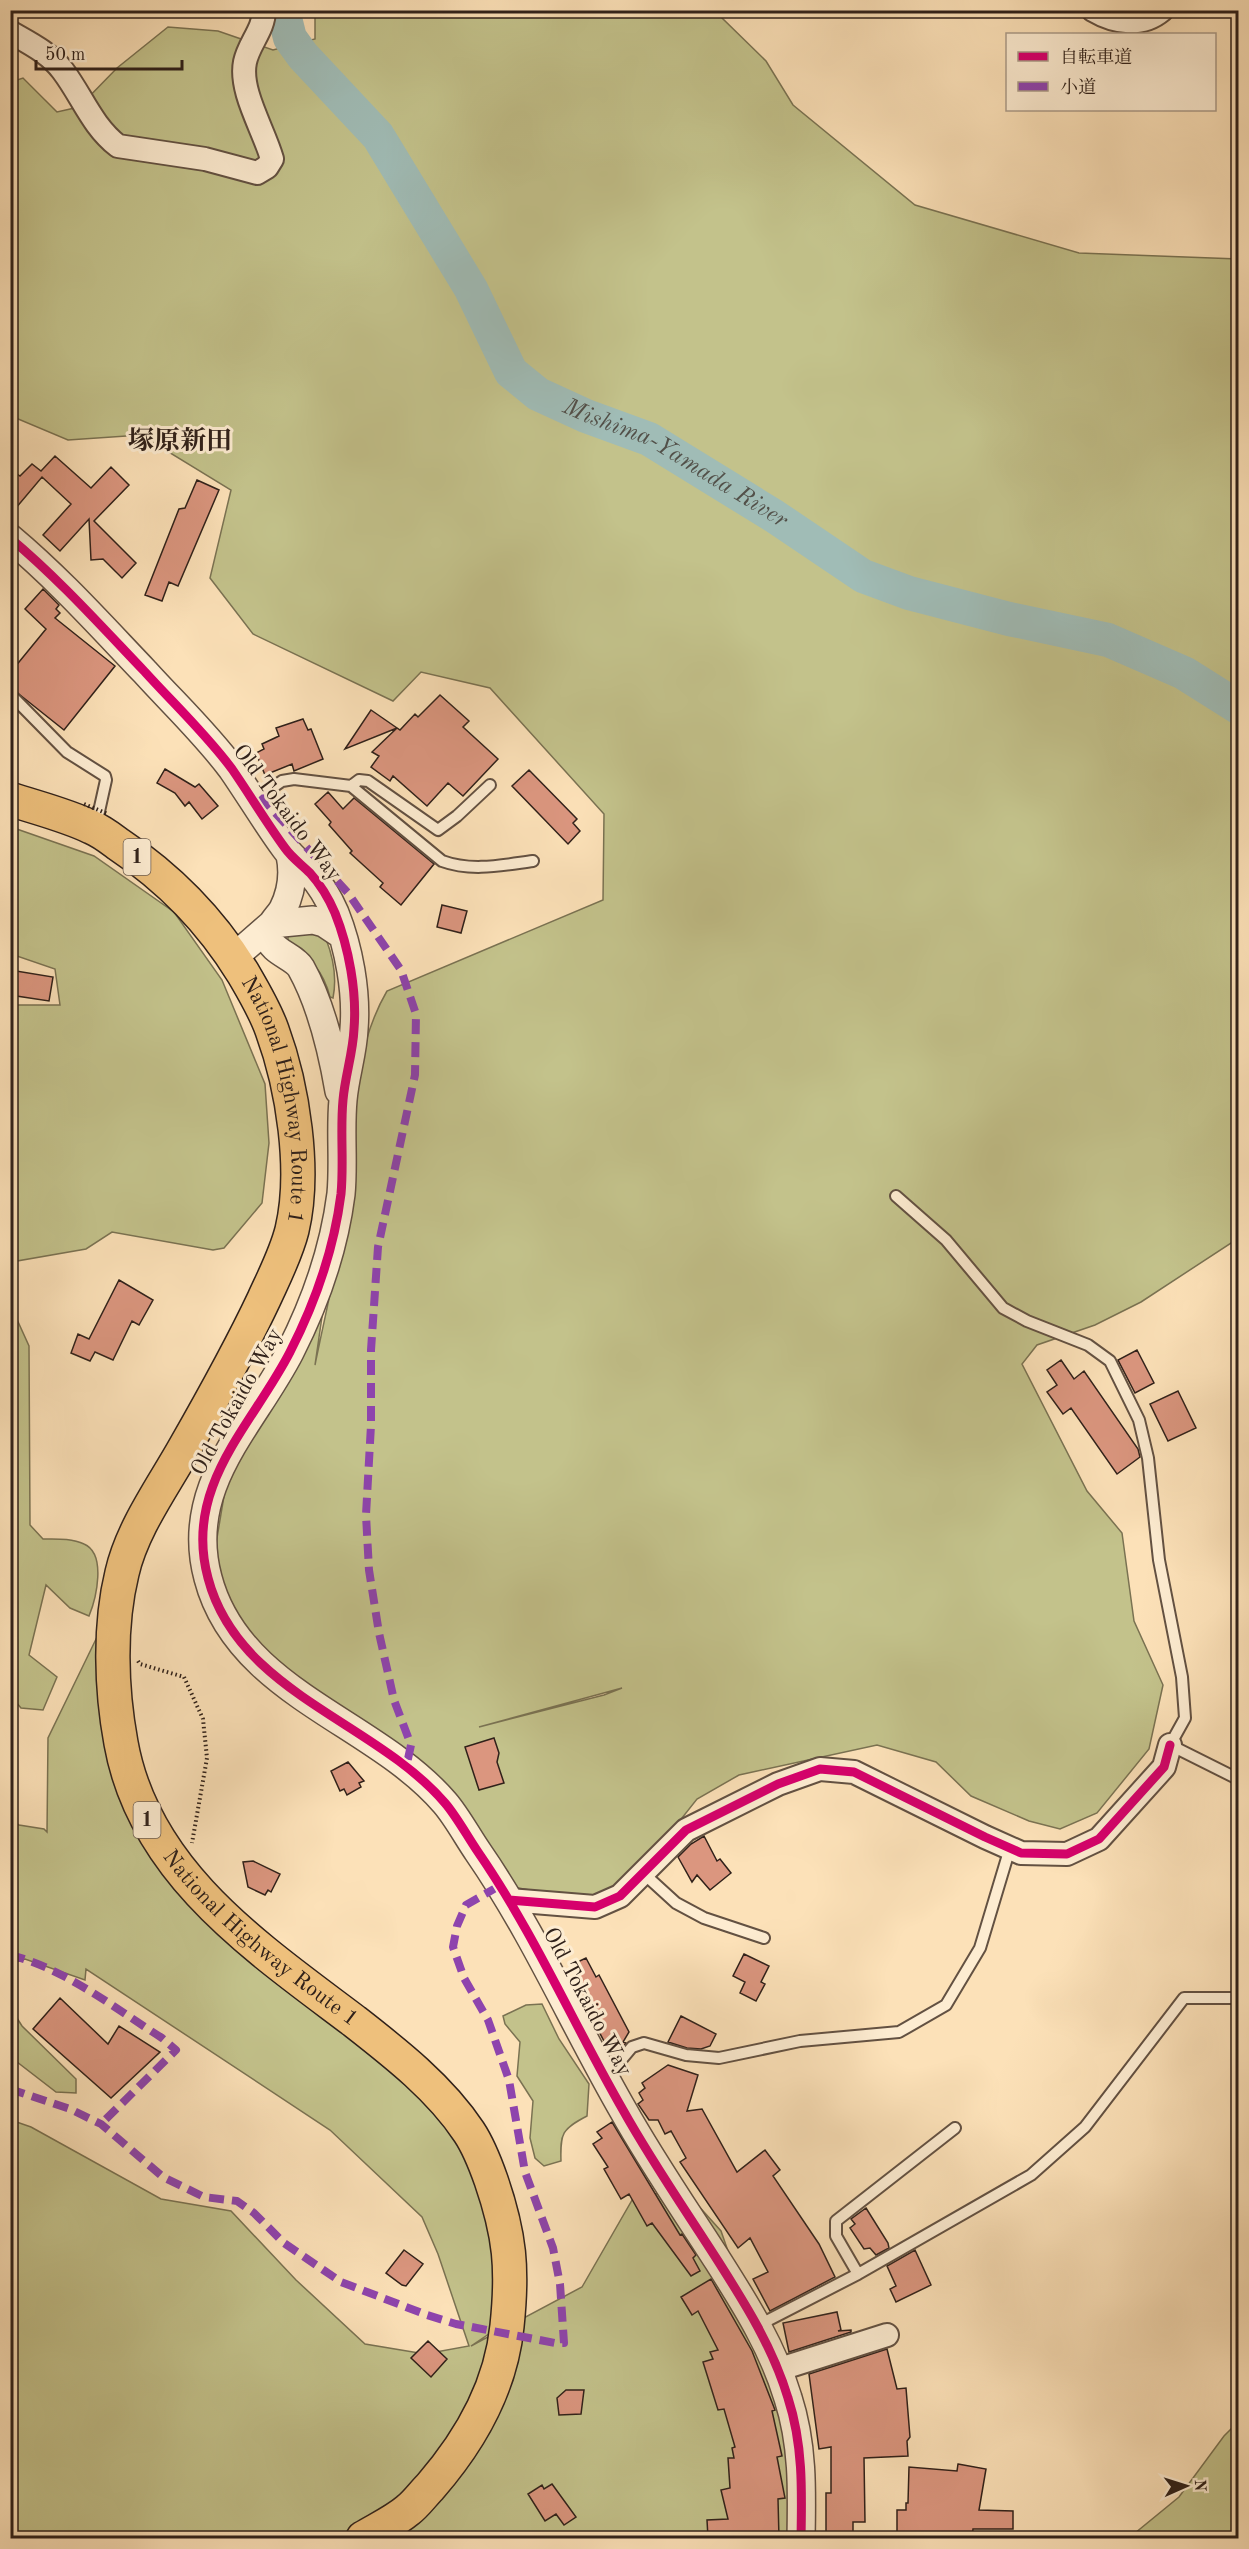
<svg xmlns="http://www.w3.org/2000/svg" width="1249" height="2549" font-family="'Old Standard TT','Noto Serif JP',serif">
<rect width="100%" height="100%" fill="#fce1b8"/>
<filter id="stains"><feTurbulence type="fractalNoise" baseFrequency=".00333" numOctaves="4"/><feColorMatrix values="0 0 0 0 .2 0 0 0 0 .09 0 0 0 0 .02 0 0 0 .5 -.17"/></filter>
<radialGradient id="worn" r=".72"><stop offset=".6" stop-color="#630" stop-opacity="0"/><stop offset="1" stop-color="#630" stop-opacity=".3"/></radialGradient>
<!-- green -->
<path fill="#c3c28b" stroke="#7a7252" stroke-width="1.5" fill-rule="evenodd" d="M 380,10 L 722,11 L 720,16 L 766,61 L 793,105 L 915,205 L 1079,253 L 1238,259 L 1238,1243 L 1231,1243 L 1141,1302 L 1095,1325 L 1037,1345 L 1022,1364 L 1087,1491 L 1122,1533 L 1134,1621 L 1163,1685 L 1149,1749 L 1097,1813 L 1060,1829 L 1029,1821 L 971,1796 L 936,1762 L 877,1745 L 739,1775 L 697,1799 L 620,1896 L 558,1895 L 501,1885 L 423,1783 L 338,1721 L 236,1622 L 214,1556 L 230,1460 L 328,1275 L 315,1365 C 325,1315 338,1264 344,1213 C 353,1140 349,1056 387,991 L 603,900 L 604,814 L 490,688 L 421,672 L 393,701 L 253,634 L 210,578 L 231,490 L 141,435 L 68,440 L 11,416 L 11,82 L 23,78 L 57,112 L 79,107 L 117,68 L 168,27 L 218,31 L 273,50 L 315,39 L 315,11 L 363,11 L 380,15 ZM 622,1688 L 604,1695 L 479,1727 Z
M 11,827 L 94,856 L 174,912 L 222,980 L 265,1084 L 269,1143 L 262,1203 L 224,1248 L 213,1250 L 112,1232 L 86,1249 L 11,1262 L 11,1005 L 60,1005 L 55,969 L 11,954 Z
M 305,929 L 326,939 C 333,957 337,978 333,998 L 330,997 C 323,970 311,959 288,944 L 288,935 Z
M 10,1304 L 29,1346 L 30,1525 L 43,1539 C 56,1539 72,1538 84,1544 C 107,1554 96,1599 89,1616 L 70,1608 L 46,1585 L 29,1655 L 57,1677 L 43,1710 L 21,1708 L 11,1696 Z
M 98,1635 L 157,1851 L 438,2095 L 500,2205 L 508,2321 L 471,2346 L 582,2287 L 635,2195 L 686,2192 L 721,2231 L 785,2415 L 800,2538 L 11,2538 L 11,2120 L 31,2127 L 161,2199 L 231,2211 L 296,2280 L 365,2344 L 425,2354 L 469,2346 L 438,2254 L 422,2217 L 330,2130 L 86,1969 L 85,1980 L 25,1959 L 11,1964 L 11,1820 L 19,1825 L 44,1829 L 47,1832 L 48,1738 Z
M 542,2004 L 559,2039 L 589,2084 L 587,2116 C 562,2129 560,2133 561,2161 L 544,2166 L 535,2158 L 530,2138 L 533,2101 L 517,2076 L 520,2042 L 505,2024 L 503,2016 L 526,2005 Z
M 10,2007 L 22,2026 L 76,2079 L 76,2093 L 56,2092 L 17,2062 L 11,2062 Z
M 1238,2422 L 1238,2538 L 1129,2538 L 1179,2497 L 1224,2436 Z"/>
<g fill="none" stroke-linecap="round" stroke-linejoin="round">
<!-- river -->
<path stroke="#a0bcb6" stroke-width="34" id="s1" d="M 283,10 L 290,38 L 303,56 L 378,136 L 471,289 L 511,372 L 538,394 L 586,416 L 649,439 L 774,516 L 863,576 L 909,593 L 1009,619 L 1108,640 L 1184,673 L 1238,707"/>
</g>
<!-- building -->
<path fill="#db967f" stroke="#30211a" stroke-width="1.5" d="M 55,456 L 91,488 L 111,467 L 129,485 L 94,521 L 136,563 L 122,578 L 103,559 L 91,560 L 89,519 L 60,551 L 43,535 L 71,504 L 42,477 L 10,515 L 10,469 L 20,476 L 32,464 L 41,471 Z
M 197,480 L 219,490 L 178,586 L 169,582 L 162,601 L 145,595 L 179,509 L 185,508 Z
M 43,589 L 59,605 L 56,609 L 60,613 L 55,618 L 115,666 L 64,730 L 10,687 L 10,673 L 46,629 L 25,609 Z
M 440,695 L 469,721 L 463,727 L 498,759 L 463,796 L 448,783 L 427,806 L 393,776 L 390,781 L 371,767 L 379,756 L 372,752 L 397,728 L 400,730 L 415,714 L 418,717 Z
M 371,710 L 397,728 L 345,749 Z
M 303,719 L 308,730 L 311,729 L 323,759 L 294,771 L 292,764 L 265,775 L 256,753 L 264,749 L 262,744 L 279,736 L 276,728 Z
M 165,769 L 195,787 L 199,784 L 218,806 L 202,819 L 189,802 L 185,806 L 175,793 L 157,783 Z
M 529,770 L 577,819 L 573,823 L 580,831 L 568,844 L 512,786 Z
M 328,792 L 343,809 L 354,798 L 434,864 L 401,905 L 380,887 L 383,883 L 350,853 L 352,851 L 329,825 L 331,822 L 315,804 Z
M 442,905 L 467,911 L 461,933 L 437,927 Z
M 10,970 L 53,977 L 49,1001 L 10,995 Z
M 119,1280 L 153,1300 L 139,1325 L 132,1321 L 113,1360 L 95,1352 L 90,1361 L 71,1353 L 78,1334 L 89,1339 Z
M 1137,1350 L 1154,1383 L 1135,1393 L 1118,1360 Z
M 1061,1360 L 1074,1379 L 1084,1371 L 1138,1449 L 1140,1457 L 1117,1474 L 1071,1408 L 1063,1414 L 1047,1392 L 1057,1385 L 1047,1370 Z
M 1178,1391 L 1196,1428 L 1168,1441 L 1150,1404 Z
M 494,1738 L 499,1753 L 497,1762 L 504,1783 L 479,1790 L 465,1747 Z
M 348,1762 L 364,1781 L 359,1783 L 361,1787 L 347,1795 L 344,1789 L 340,1791 L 331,1771 Z
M 704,1836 L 717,1861 L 720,1859 L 731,1873 L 710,1890 L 697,1875 L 692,1882 L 678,1857 L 691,1844 Z
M 253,1861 L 280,1874 L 271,1892 L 268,1890 L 265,1895 L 248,1887 L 243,1862 Z
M 744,1954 L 769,1966 L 761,1982 L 765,1984 L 756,2001 L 740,1993 L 745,1982 L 733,1976 Z
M 586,1958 L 596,1977 L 599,1975 L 629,2032 L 623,2042 L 626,2043 L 613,2058 L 571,1979 L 577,1976 L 571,1965 Z
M 60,1998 L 108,2044 L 119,2026 L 160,2052 L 111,2098 L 33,2029 Z
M 681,2016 L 716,2034 L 710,2046 L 701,2049 L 687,2048 L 668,2042 Z
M 668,2065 L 698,2075 L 687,2111 L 702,2109 L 737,2172 L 765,2150 L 780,2170 L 773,2176 L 819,2244 L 835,2277 L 770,2311 L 753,2279 L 768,2272 L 750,2238 L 738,2248 L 680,2162 L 686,2158 L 671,2131 L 665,2134 L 658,2120 L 649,2120 L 638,2104 L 643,2100 L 639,2093 L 645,2088 L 642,2083 Z
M 612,2122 L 680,2235 L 682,2234 L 696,2255 L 693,2258 L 700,2271 L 691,2276 L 652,2223 L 647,2226 L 629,2194 L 621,2199 L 604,2169 L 608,2167 L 593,2144 L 602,2138 L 597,2132 Z
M 866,2208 L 888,2243 L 889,2248 L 876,2255 L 870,2248 L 864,2249 L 850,2228 L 855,2224 L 851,2219 Z
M 404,2250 L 423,2264 L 406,2286 L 402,2285 L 386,2273 Z
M 915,2250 L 931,2285 L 896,2302 L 890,2289 L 896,2286 L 887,2266 Z
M 711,2279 L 752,2351 L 775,2410 L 772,2411 L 782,2456 L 777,2457 L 785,2498 L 778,2499 L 779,2538 L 708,2538 L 707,2520 L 728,2519 L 721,2490 L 730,2488 L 728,2458 L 734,2458 L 732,2448 L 735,2447 L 724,2409 L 718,2410 L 703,2362 L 713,2359 L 710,2352 L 718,2350 L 698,2311 L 692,2315 L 681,2297 Z
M 837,2312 L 841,2330 L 838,2331 L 851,2330 L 851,2332 L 789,2352 L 783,2323 Z
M 428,2341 L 447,2359 L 431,2377 L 411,2358 Z
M 887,2349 L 897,2389 L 906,2388 L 910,2437 L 907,2441 L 908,2456 L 864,2458 L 865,2522 L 853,2522 L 853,2533 L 848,2533 L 843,2538 L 826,2538 L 826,2493 L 831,2493 L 831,2447 L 819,2449 L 809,2374 Z
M 566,2390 L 584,2390 L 581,2414 L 559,2415 L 557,2398 Z
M 958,2464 L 986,2469 L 979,2510 L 1013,2511 L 1013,2529 L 973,2529 L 972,2538 L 897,2538 L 897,2510 L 906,2510 L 906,2503 L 908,2503 L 909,2467 L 957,2471 Z
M 552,2484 L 576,2517 L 564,2525 L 556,2514 L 545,2521 L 528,2494 L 542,2485 L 544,2489 Z"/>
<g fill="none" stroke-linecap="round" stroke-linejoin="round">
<!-- service casing -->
<g stroke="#635142" stroke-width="14">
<path id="service" d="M 10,694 L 67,752 L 105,776 L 106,780 L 96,825
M 351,786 L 359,780 L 368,781 L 438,830 L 457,816 L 490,785
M 253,801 L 282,781 L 294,779 L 351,786 L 442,861 C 472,872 503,865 533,861
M 896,1196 L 946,1240 L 1003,1308 L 1027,1321 L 1088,1345 L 1110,1361 L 1139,1420 L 1148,1458 L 1159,1560 L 1182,1677 L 1185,1718 L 1170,1745 L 1238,1779
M 642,1872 L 676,1903 L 704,1918 L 764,1938
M 606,2078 L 632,2047 L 644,2043 L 686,2055 L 719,2058 L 800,2041 L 899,2032 L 946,2005 L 980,1948 L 1010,1848
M 955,2128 L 836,2221 L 836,2236 L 858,2274 L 1031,2175 L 1085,2127 L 1184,1998 L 1238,1998
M 759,2325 L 858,2274"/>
</g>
<!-- minor casing -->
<g stroke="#635142" stroke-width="26">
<path id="minor" d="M 1093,10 C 1115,23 1142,27 1162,10
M 10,32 C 29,43 50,53 63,71 C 82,96 92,126 118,146 L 205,159 L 257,173 L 267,167 L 272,159 C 264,130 239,91 245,62 C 249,43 264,30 264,10
M 509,1900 L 595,1907 L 620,1896 L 686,1830 L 778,1784 L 820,1769 L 854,1772 L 985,1837 L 1021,1853 L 1067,1854 L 1099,1839 L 1164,1767 L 1170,1745
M 777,2370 L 887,2335"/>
</g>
<!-- tertiary casing -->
<g stroke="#635142" stroke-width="30">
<path id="tertiary" d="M 10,538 C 59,579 101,626 145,672 C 174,704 206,734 232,769 C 250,795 266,822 285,848 C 292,858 301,864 310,873 C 320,884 329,899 335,913 C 349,948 357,992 354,1029 C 353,1053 345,1076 343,1100 C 340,1131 344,1163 341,1194 C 334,1249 315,1303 290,1352 C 252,1426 183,1486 208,1578 C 238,1693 375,1721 445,1803 C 457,1817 467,1836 478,1852 C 534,1933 574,2025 623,2110 C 652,2162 686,2211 718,2261 C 746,2305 773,2348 788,2398 C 803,2444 802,2490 801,2538
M 290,855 C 294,874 292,891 283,909 C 278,918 268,924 269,937 C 271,952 294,956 301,968 C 321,1004 332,1050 339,1091
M 233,958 L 272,924 L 313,920 L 324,923 L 342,935"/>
</g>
<!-- trunk casing -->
<g stroke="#30211a" stroke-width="36">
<g id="trunk">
<path id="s2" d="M 10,799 C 37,808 66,815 91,827 C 101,831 110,838 118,844 C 169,878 211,921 243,973 C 254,992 265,1010 272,1030 C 293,1087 306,1171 292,1230 C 286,1254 274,1277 264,1299 C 240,1350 212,1400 184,1449 C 162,1488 132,1529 122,1573 C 109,1626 111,1689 121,1743 C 144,1872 256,1947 354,2021 C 395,2053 440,2088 469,2132 C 479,2147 485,2163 491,2180 C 510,2235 513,2269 507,2326 C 501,2387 470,2441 430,2487 C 423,2494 416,2504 408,2510 C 395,2521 378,2529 363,2538"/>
</g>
</g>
<!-- path -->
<path stroke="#30211a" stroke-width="4" stroke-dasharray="1.5 3" stroke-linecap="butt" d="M 138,1661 L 140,1664 L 184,1677 L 203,1719 L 207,1758 L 192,1843"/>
<!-- service -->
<use href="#service" stroke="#fdecd1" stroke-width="10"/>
<!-- minor -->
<use href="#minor" stroke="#fdecd1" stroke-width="22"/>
<!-- tertiary -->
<use href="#tertiary" stroke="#fdecd1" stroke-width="27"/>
<!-- trunk -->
<use href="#trunk" stroke="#eec07c" stroke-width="33"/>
<!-- path-bridge -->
<path stroke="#30211a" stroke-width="4" stroke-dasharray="1.5 3" stroke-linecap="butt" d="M 84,804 L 108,814"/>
<!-- quiet -->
<path stroke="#8e44ad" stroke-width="8" stroke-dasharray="15 8" stroke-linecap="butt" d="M 260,796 L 348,893 L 401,970 L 416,1014 L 415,1075 L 378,1247 L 371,1350 L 371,1425 L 366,1515 L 369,1570 L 379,1633 L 394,1700 L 411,1745 L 406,1768
M 10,1955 C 64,1968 116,2009 162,2038 L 176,2050 L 101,2124
M 10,2089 L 70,2109 L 101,2124 L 163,2177 L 204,2197 L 237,2201 L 254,2213 L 284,2243 L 341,2282 L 427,2315 L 456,2324 L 555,2343 L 564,2343 L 560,2284 L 553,2248 L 525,2172 L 509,2080 L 488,2020 L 464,1978 L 453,1947 L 457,1926 L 466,1905 L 501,1885"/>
<!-- cycleway casing -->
<g stroke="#fdecd1" stroke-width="13">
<path id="cycleway" d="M 10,538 C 59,579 101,626 145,672 C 174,704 206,734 232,769 C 250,795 266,822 285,848 C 292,858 301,864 310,873 C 320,884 329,899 335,913 C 349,948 357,992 354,1029 C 353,1053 345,1076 343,1100 C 340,1131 344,1163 341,1194 C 334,1249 315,1303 290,1352 C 252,1426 183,1486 208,1578 C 238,1693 375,1721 445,1803 C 457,1817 467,1836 478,1852 C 534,1933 574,2025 623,2110 C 652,2162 686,2211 718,2261 C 746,2305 773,2348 788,2398 C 803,2444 802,2490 801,2538
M 509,1900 L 595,1907 L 620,1896 L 686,1830 L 778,1784 L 820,1769 L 854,1772 L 985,1837 L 1021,1853 L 1067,1854 L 1099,1839 L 1164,1767 L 1170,1745"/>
</g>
<!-- cycleway -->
<use href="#cycleway" stroke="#d6006c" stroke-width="9"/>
</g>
<g text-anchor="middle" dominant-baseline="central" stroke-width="6" stroke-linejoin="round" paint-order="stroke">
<!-- shield labels -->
<g fill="#fdecd1" stroke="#6e5e51" stroke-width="1.5">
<rect x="123.5" y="839" width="27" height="36" rx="4.5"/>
<rect x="133.5" y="1802" width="27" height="36" rx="4.5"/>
</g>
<g font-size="21" font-weight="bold" fill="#30211a">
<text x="137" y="857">1</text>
<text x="147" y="1820">1</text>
</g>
<!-- street labels -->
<g font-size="22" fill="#30211a" stroke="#fdecd1">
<text transform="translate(287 813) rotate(53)">Old Tokaido Way</text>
<text stroke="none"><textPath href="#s2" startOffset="432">National Highway Route 1</textPath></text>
<text transform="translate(237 1402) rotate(-61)">Old Tokaido Way</text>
<text stroke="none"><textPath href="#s2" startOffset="1368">National Highway Route 1</textPath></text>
<text transform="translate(587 2002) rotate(62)">Old Tokaido Way</text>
</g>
<!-- water labels -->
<g font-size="24" font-style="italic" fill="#525049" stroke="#fdecd1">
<text stroke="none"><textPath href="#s1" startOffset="621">Mishima-Yamada River</textPath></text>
</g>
<!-- quarter labels -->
<g font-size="26" font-weight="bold" fill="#30211a" stroke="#fdecd1">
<text x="180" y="442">塚原新田</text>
</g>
</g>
<!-- margin -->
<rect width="1249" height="2549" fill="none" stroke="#fce1b8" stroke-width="36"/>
<rect x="12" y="12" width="1225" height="2525" fill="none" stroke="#30211a" stroke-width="3"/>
<rect x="18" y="18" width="1213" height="2513" fill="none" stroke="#30211a" stroke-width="1.5"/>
<!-- legend -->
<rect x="1006" y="33" width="210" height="78" fill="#fdecd1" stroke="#ab9b88" stroke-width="1.5"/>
<rect x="1018" y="52" width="30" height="9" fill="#d6006c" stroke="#ab9b88" stroke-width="1.5"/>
<text x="1060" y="63" font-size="18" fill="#30211a">自転車道</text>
<rect x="1018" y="82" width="30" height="9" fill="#8e44ad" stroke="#ab9b88" stroke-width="1.5"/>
<text x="1060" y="93" font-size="18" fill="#30211a">小道</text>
<!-- north arrow -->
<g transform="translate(1186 2486) rotate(87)" stroke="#fdecd1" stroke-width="4.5" paint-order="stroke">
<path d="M0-4.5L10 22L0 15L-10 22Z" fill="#30211a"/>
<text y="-9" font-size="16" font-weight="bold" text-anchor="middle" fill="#30211a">N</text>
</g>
<!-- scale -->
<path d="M36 60v9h146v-9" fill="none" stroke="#30211a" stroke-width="3"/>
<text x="45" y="60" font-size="18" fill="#30211a" stroke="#fdecd1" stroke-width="4.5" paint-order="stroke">50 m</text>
<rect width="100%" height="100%" filter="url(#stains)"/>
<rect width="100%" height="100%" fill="url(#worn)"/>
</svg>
